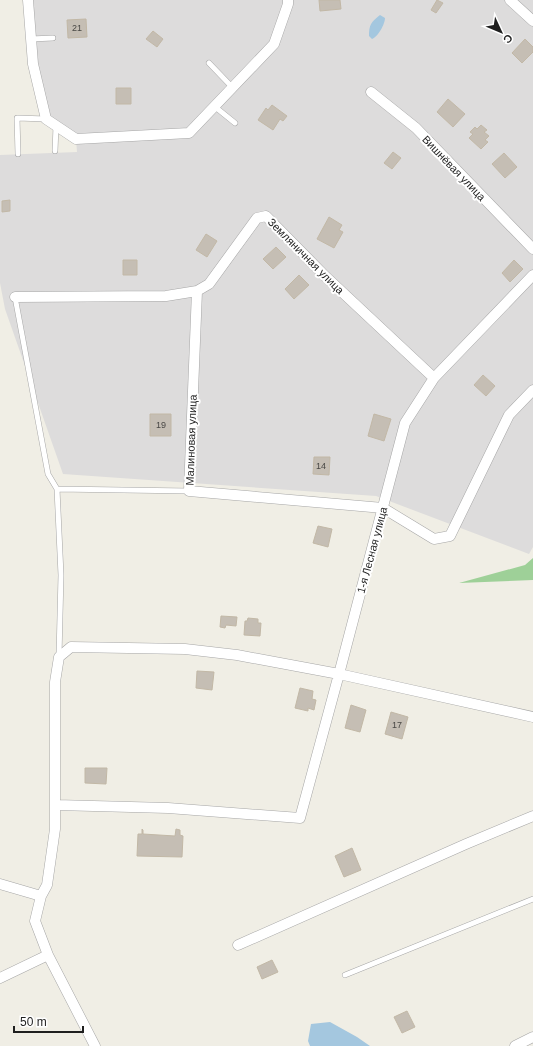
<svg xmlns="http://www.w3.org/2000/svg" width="533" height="1046" font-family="Arial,sans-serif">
<rect width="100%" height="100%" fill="#f0eee5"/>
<!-- residential -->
<path fill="#dddcdc" d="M 28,0 L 533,0 L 533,547 L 529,554 L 376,496 L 63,474 L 5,309 L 0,283 L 0,155 L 77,152 L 76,139 L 46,119 Z"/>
<!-- forest -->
<path fill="#9ed098" d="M 533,558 L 533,580 L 459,583 L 525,565 Z"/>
<!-- water -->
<path fill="#a4c7df" d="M 380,15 L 385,18 C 385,24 378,37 372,39 L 369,36 C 369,25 371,22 380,15 Z
M 330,1022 L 357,1037 L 370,1046 L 310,1046 L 308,1041 L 311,1024 Z"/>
<!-- building -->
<path fill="#c5beb4" stroke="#c2b8a6" d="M 319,0 L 340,0 L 341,9 L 320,11 Z
M 437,0 L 443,3 L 436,13 L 431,10 Z
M 86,19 L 87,37 L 68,38 L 67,20 Z
M 153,31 L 163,39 L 157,47 L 146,39 Z
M 525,39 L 533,47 L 533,52 L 522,63 L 512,53 Z
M 116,88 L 131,88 L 131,104 L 116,104 Z
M 448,99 L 465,114 L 453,127 L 437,112 Z
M 272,105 L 287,116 L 283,121 L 280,119 L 273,130 L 258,120 L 266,108 L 268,110 Z
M 481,125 L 487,130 L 484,132 L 489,136 L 485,140 L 488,142 L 481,149 L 469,138 L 473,134 L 470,132 L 475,127 L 477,129 Z
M 393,152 L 401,158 L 392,169 L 384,163 Z
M 504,153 L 517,167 L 505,178 L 492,164 Z
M 10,200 L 10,211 L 2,212 L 2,201 Z
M 329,217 L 342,225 L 339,230 L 343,232 L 334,248 L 317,239 Z
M 206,234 L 217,241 L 207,257 L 196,250 Z
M 276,247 L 286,257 L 273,269 L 263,259 Z
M 123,260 L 137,260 L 137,275 L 123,275 Z
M 514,260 L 523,269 L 510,282 L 502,273 Z
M 299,275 L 309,285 L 294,299 L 285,289 Z
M 483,375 L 495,386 L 486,396 L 474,385 Z
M 150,414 L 171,414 L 171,436 L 150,436 Z
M 374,414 L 391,419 L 384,441 L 368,436 Z
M 314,457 L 330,457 L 329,475 L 313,474 Z
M 318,526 L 332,529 L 328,547 L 313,543 Z
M 221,616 L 237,617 L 236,626 L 226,625 L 225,628 L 220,627 Z
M 248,618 L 258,619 L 258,623 L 261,623 L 260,636 L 244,635 L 245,621 L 247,621 Z
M 197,671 L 214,672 L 212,690 L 196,688 Z
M 300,688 L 313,691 L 312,699 L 316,700 L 314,710 L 308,708 L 308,711 L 295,708 Z
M 351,705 L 366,710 L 360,732 L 345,728 Z
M 391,712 L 408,717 L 402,739 L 385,734 Z
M 85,768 L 107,768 L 106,784 L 85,783 Z
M 142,829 L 143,830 L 143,834 L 175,836 L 176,829 L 180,830 L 180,835 L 183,836 L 182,857 L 137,856 L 138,834 L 142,834 Z
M 352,848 L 361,870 L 344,877 L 335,856 Z
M 272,960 L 278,972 L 262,979 L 257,967 Z
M 407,1011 L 415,1027 L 402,1033 L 394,1017 Z"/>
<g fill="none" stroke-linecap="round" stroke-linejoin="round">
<!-- service casing -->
<g stroke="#a6a6a6" stroke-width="6">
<path id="service" d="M 31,39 L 53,38
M 209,63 L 232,87
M 214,106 L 235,123
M 55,151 L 56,126
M 18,154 L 17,118 L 46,119
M 15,297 L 48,474 L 57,489
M 59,656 L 61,575 L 57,489 L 189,491
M 345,975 L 533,899"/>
</g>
<!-- minor casing -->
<g stroke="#a6a6a6" stroke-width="11">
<path id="minor" d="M 28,0 L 33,64 L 46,119 L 76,139 L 189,133 L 274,44 L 288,4 L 288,0
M 510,0 L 533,21
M 371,92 L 416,128 L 533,249
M 533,275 L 434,378 L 405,423 L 339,674 L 533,717
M 197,291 L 189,491 L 383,508 L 434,539 L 450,536 L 509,415 L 533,390
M 15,297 L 166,296 L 197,291 L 209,284 L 257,218 L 266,216 L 325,276 L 434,378
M 56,805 L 168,808 L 300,818 L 339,674 L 237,655 L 185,649 L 71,647 L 59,657 L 55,682 L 55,829 L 47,885 L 41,896 L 35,921 L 48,955 L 95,1046
M 0,884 L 41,896
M 238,945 L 466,844 L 533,816
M 0,978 L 48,955
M 515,1046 L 533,1037"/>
</g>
<!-- service -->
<use href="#service" stroke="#fff" stroke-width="5"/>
<!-- minor -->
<use href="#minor" stroke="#fff" stroke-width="10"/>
</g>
<g text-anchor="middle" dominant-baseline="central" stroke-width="4" stroke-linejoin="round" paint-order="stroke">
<!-- number labels -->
<g font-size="9" fill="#484744">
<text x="77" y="28">21</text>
<text x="161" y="425">19</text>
<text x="321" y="466">14</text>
<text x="397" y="725">17</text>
</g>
<!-- street labels -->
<g font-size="11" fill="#1f1f1f" stroke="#fff">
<text transform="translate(454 168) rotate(46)">Вишнёвая улица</text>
<text transform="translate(306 256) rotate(45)">Земляничная улица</text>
<text transform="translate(191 440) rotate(-88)">Малиновая улица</text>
<text transform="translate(372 550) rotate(-75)">1-я Лесная улица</text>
</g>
</g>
<!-- north arrow -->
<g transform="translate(501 32) rotate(134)" stroke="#ffffff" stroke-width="3" paint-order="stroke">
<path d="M0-3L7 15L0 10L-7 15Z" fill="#1f1f1f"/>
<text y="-6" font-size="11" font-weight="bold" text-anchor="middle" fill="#1f1f1f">С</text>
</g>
<!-- scale -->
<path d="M14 1026v6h69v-6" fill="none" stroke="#1f1f1f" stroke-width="2"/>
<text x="20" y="1026" font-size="12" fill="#1f1f1f" stroke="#ffffff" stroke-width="3" paint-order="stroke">50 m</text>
</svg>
